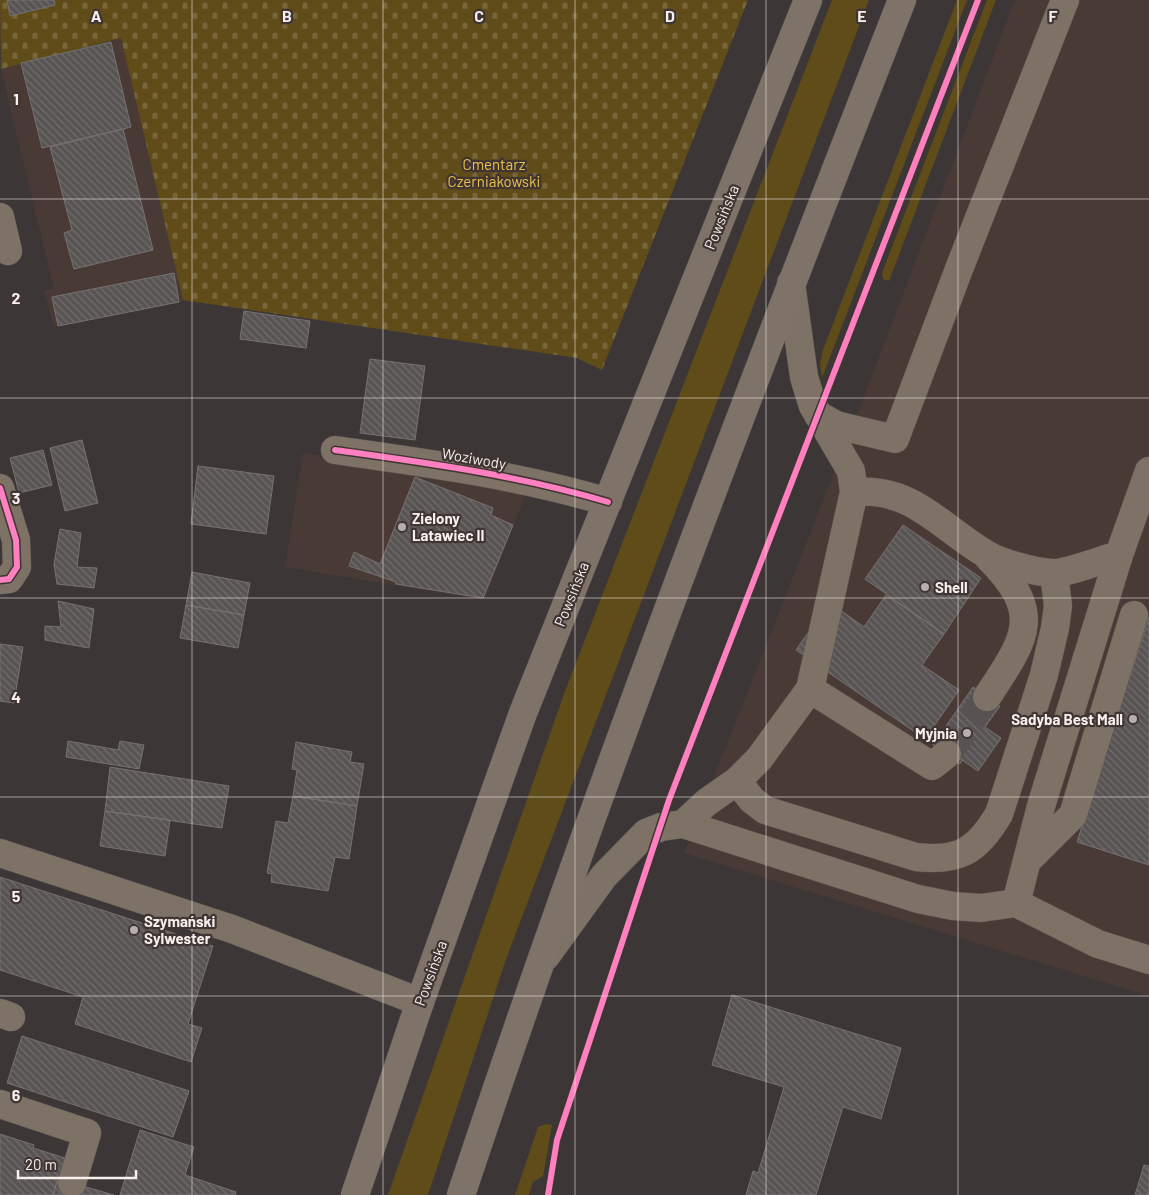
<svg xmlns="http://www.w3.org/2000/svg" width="1149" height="1195" font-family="Barlow,sans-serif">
<defs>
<pattern id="cemetery-stones" width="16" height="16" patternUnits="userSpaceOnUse" patternTransform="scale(1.25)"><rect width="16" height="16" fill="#5f4c19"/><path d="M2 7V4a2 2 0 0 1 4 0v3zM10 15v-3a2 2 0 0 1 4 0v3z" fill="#77663b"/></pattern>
<pattern id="building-back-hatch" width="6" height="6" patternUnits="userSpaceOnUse" patternTransform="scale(1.25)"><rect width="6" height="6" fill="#585453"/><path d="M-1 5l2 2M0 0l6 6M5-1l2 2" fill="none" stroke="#716d6c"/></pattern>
</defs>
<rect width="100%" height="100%" fill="#3c3736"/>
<!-- built -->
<path fill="#4a3a36" d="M 1015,0 L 1149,0 L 1149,996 L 684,853 L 859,410 Z
M 121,38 L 183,300 L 54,327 L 44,291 L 54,289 L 1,69 Z
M 303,453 L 528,488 L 485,600 L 285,567 Z"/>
<!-- green -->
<path fill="#5f4c19" d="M 832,0 L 869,0 L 505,962 L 428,1195 L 388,1195 L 564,694 Z
M 957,0 L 967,0 L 822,378 L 820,363 L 823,350 Z
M 987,0 L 996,0 L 889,281 L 883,279 L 882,273 Z
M 545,1124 L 552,1125 L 543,1176 L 533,1182 L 529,1195 L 515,1195 L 538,1127 Z"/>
<!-- cemetery -->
<path fill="url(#cemetery-stones)" d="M 0,0 L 748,0 L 602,370 L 577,358 L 183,300 L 121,38 L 1,69 Z"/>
<!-- building -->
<path fill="url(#building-back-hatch)" stroke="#777272" d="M 7,0 L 54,0 L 55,5 L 10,16 Z
M 111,42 L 131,127 L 42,148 L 21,63 Z
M 123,129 L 153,250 L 74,269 L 64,233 L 72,230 L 50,147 Z
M 174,273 L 179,302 L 58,326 L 52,297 Z
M 244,311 L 310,321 L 306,348 L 240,339 Z
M 370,359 L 425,366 L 415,440 L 360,433 Z
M 82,440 L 98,503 L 65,511 L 50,448 Z
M 43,450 L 52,485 L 19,493 L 10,458 Z
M 198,466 L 274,476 L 266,534 L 191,524 Z
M 415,477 L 493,508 L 491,515 L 513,525 L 483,598 L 396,584 L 396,582 L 349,566 L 354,552 L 380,564 Z
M 903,525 L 981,578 L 944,634 L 865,579 Z
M 60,529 L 81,533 L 77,567 L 97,568 L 94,588 L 57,584 L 54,564 Z
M 192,572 L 250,583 L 244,615 L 186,605 Z
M 886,595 L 944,634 L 922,665 L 959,690 L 925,739 L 796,650 L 829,602 L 864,627 Z
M 58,601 L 94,609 L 89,648 L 45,640 L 45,626 L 61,627 Z
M 186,605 L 244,615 L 238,648 L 180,638 Z
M 1149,617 L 1149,865 L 1077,842 Z
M 0,644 L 23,647 L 14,703 L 0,701 Z
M 973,687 L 1000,706 L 985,727 L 1001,738 L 978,771 L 962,760 L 960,764 L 933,745 Z
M 68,741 L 118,750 L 120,741 L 144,745 L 139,769 L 66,757 Z
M 296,742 L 352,752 L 350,762 L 364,764 L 357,806 L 293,796 L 297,770 L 292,769 Z
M 110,767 L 229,786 L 222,828 L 105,811 Z
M 293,796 L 357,806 L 349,859 L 335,857 L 328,891 L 271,882 L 272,874 L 267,873 L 276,821 L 288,823 Z
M 105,811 L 170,820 L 165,856 L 100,846 Z
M 0,877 L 213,946 L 188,1024 L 202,1028 L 191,1062 L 75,1024 L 83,997 L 0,970 Z
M 732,995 L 901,1048 L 881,1119 L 843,1107 L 816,1195 L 746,1195 L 753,1171 L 758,1173 L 784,1087 L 712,1065 Z
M 22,1036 L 189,1091 L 173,1137 L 7,1083 Z
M 140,1130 L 194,1147 L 185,1175 L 236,1192 L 235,1195 L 120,1195 Z
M 0,1134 L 34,1145 L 33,1148 L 65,1158 L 53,1195 L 0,1195 Z
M 1144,1165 L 1149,1166 L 1149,1195 L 1135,1195 Z
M 58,1178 L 72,1183 L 114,1195 L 53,1195 Z"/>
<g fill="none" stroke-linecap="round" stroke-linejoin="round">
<!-- minor-tunnel -->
<path stroke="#585352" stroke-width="28" stroke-dasharray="28 14" stroke-linecap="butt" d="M 947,754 L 987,697"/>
<!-- minor casing -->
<g stroke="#595554" stroke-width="29">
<path id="minor" d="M 0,217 L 8,251
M 818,415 L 836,425 L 895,439 L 959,269 L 1065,0
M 335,450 C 427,463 518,475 608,502
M 0,488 L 16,540 L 17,567 L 9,579 L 0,580
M 854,492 C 913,487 940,527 986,554 C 1000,563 1035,572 1052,573 C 1066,574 1103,559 1119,555
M 810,689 L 932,766 L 947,754
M 987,697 C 1026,638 1045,614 988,557
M 737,781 L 752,800 L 765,810 L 916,857 C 959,862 977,851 999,814 L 1044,675 L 1055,628 L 1058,606 L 1054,573
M 683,824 L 707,802 L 737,781 L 759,759 L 810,689 L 854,492 L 851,471 L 813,406 L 804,377 L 791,283
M 0,853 L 232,929 L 420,1002
M 1027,861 L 1073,815 L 1134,615
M 1016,903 L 1041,806 L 1119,555 L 1149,471
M 546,956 L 604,876 L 646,833 L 661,827 L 683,824 L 918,899 L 953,906 L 981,908 L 1016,903 L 1098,944 L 1149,960
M 0,1013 L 11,1017
M 0,1104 L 87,1133 L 72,1183"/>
</g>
<!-- major casing -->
<g stroke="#595554" stroke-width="29">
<path id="major" d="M 355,1195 L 420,1002 L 523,713 L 808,0
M 461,1195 C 595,792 747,396 902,0"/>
</g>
<!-- minor -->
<use href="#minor" stroke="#7e7165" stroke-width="28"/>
<!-- major -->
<use href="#major" stroke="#7f7269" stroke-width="28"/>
<!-- cycleway casing -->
<g stroke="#403532" stroke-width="9">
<path id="cycleway" d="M 335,450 C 427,463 518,475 608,502
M 0,488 L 16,540 L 17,567 L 9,579 L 0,580
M 548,1195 L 557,1140 L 669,800 L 978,0"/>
</g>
<!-- cycleway -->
<use href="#cycleway" stroke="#ff80c0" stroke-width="6"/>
</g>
<!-- grid -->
<path fill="none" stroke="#f7f0ee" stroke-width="1" stroke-opacity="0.55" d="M 192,0 L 192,1195M 383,0 L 383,1195M 575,0 L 575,1195M 766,0 L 766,1195M 958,0 L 958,1195M 0,199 L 1149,199M 0,398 L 1149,398M 0,598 L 1149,598M 0,797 L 1149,797M 0,996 L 1149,996"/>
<!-- markers -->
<g fill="#b6afae" stroke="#403532" stroke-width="2">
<circle cx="402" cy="527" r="5"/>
<circle cx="925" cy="587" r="5"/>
<circle cx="1133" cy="719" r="5"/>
<circle cx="967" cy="733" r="5"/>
<circle cx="134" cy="930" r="5"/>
</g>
<g text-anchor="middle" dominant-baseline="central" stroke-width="4.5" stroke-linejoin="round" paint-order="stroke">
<!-- park labels -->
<g font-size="15" fill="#ebc04b" stroke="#403532">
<text x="494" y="164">Cmentarz<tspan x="494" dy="17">Czerniakowski</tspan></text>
</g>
<!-- street labels -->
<g font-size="15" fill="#f7f0ee" stroke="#403532">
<text transform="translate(721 217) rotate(-68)">Powsińska</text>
<text transform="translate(474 458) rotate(10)">Woziwody</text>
<text transform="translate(571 594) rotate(-68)">Powsińska</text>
<text transform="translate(430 973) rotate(-70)">Powsińska</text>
</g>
<!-- poi labels -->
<g font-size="15" font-weight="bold" fill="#f7f0ee" stroke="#403532" text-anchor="start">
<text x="412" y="518">Zielony<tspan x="412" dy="17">Latawiec II</tspan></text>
<text x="935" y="587">Shell</text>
<text x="1123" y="719" text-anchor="end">Sadyba Best Mall</text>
<text x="957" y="733" text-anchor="end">Myjnia</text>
<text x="144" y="921">Szymański<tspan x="144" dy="17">Sylwester</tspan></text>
</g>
</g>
<g font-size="16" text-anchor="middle" font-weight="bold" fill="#f7f0ee" stroke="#403532" stroke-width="4.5" stroke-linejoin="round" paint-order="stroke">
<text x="96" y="22">A</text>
<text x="287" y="22">B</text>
<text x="479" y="22">C</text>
<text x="670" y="22">D</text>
<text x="862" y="22">E</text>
<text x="1053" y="22">F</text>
<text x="16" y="105">1</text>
<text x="16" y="304">2</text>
<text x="16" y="504">3</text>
<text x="16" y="703">4</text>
<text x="16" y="902">5</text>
<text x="16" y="1101">6</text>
</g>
<!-- scale -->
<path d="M18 1170v8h118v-8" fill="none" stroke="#f7f0ee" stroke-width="2.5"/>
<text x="25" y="1170" font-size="15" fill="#f7f0ee" stroke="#403532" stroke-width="4" paint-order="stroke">20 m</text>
</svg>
